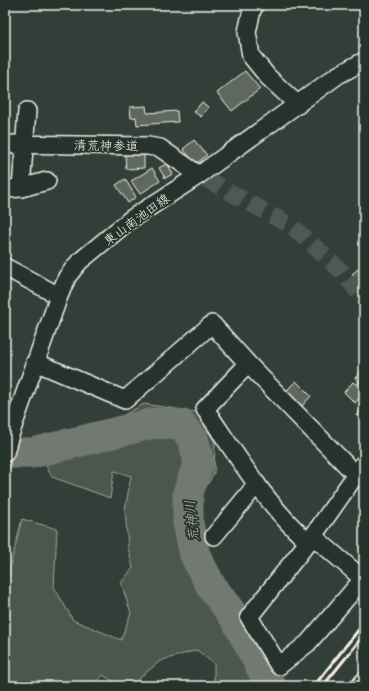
<svg xmlns="http://www.w3.org/2000/svg" width="369" height="691" font-family="'Patrick Hand','Klee One',sans-serif">
<rect width="100%" height="100%" fill="#323e38"/>
<filter id="ink" filterUnits="userSpaceOnUse"><feTurbulence type="fractalNoise" baseFrequency=".025" numOctaves="2"/><feDisplacementMap in="SourceGraphic" scale="8" xChannelSelector="R" yChannelSelector="G"/><feConvolveMatrix kernelMatrix="1 2 1 2 8 2 1 2 1" color-interpolation-filters="sRGB"/></filter>
<g filter="url(#ink)">
<!-- green -->
<path fill="#4c564f" stroke="#a0a49c" d="M 144,404 L 196,412 L 215,442 L 214,473 L 198,501 L 212,569 L 263,670 L 268,686 L 216,686 L 214,684 L 214,664 L 197,650 L 160,661 L 130,686 L 121,686 L 103,675 L 94,686 L 5,686 L 5,588 L 22,519 L 57,529 L 54,587 L 73,620 L 121,640 L 131,613 L 121,583 L 133,568 L 128,547 L 125,510 L 131,476 L 114,471 L 110,498 L 52,477 L 40,455 L 66,433 L 113,421 Z"/>
<g fill="none" stroke-linecap="round" stroke-linejoin="round">
<!-- river -->
<path stroke="#727972" stroke-width="31" d="M 5,453 L 32,453 L 154,423 L 181,425 L 193,439 L 199,462 L 188,493 L 188,523 L 195,555 L 211,586 L 236,619 L 271,686"/>
</g>
<!-- building -->
<path fill="#5f6861" stroke="#f4f1e8" d="M 245,71 L 260,89 L 232,111 L 217,93 Z
M 202,102 L 208,107 L 201,117 L 194,112 Z
M 146,106 L 147,113 L 177,111 L 178,122 L 137,125 L 136,117 L 131,118 L 130,107 Z
M 194,140 L 207,155 L 196,164 L 183,149 Z
M 144,152 L 144,168 L 126,169 L 125,153 Z
M 167,163 L 173,174 L 165,178 L 159,168 Z
M 152,168 L 160,181 L 140,194 L 131,181 Z
M 125,179 L 136,197 L 128,203 L 116,185 Z
M 364,264 L 364,277 L 359,282 L 352,274 Z
M 364,368 L 364,387 L 361,389 L 364,393 L 355,403 L 344,392 L 353,382 L 357,385 L 359,382 L 355,378 Z
M 296,381 L 311,396 L 302,406 L 286,391 Z
M 364,407 L 364,423 L 356,415 Z"/>
<g fill="none" stroke-linecap="round" stroke-linejoin="round">
<!-- minor-tunnel -->
<path stroke="#4f5952" stroke-width="17" stroke-dasharray="17 8" stroke-linecap="butt" d="M 206,179 L 293,227 L 340,270 L 364,299"/>
<!-- minor casing -->
<g stroke="#f4f1e8" stroke-width="20">
<path id="minor" d="M 255,5 L 252,10 L 247,32 L 251,56 L 268,77 L 298,105
M 5,144 L 148,146 L 160,148 L 199,175
M 21,188 L 27,111
M 5,189 L 21,188 L 47,181
M 5,267 L 59,296
M 35,362 L 125,400 L 212,324 L 248,364
M 5,453 L 9,438 L 59,296 L 67,277 L 79,262 L 131,219 L 199,175 L 338,75 L 364,61
M 214,536 L 257,484
M 313,536 L 363,579 L 308,643 L 279,666 L 249,617 L 313,536 L 364,463
M 308,542 C 267,506 236,454 205,409 L 248,364 L 355,474
M 360,686 L 364,681"/>
</g>
<!-- minor -->
<use href="#minor" stroke="#26332d" stroke-width="17"/>
<!-- rail -->
<path stroke="#f4f1e8" stroke-width="3" d="M 314,686 L 364,623
M 323,686 L 364,635"/>
</g>
</g>
<g text-anchor="middle" dominant-baseline="central" stroke-width="3.5" stroke-linejoin="round" paint-order="stroke">
<!-- street labels -->
<g font-size="13" fill="#f4f1e8" stroke="#26332d">
<text transform="translate(106 145) rotate(1)">清荒神参道</text>
<text transform="translate(136 219) rotate(-36)">東山南池田線</text>
</g>
<!-- water labels -->
<g font-size="14" font-style="italic" fill="#babbb3" stroke="#26332d">
<text transform="translate(191 521) rotate(-96)">荒神川</text>
</g>
</g>
<!-- margin -->
<rect width="369" height="691" fill="none" stroke="#26332d" stroke-width="20"/>
<rect x="10" y="10" width="349" height="671" fill="none" stroke="#f4f1e8" stroke-width="1.5" filter="url(#ink)"/>
</svg>
